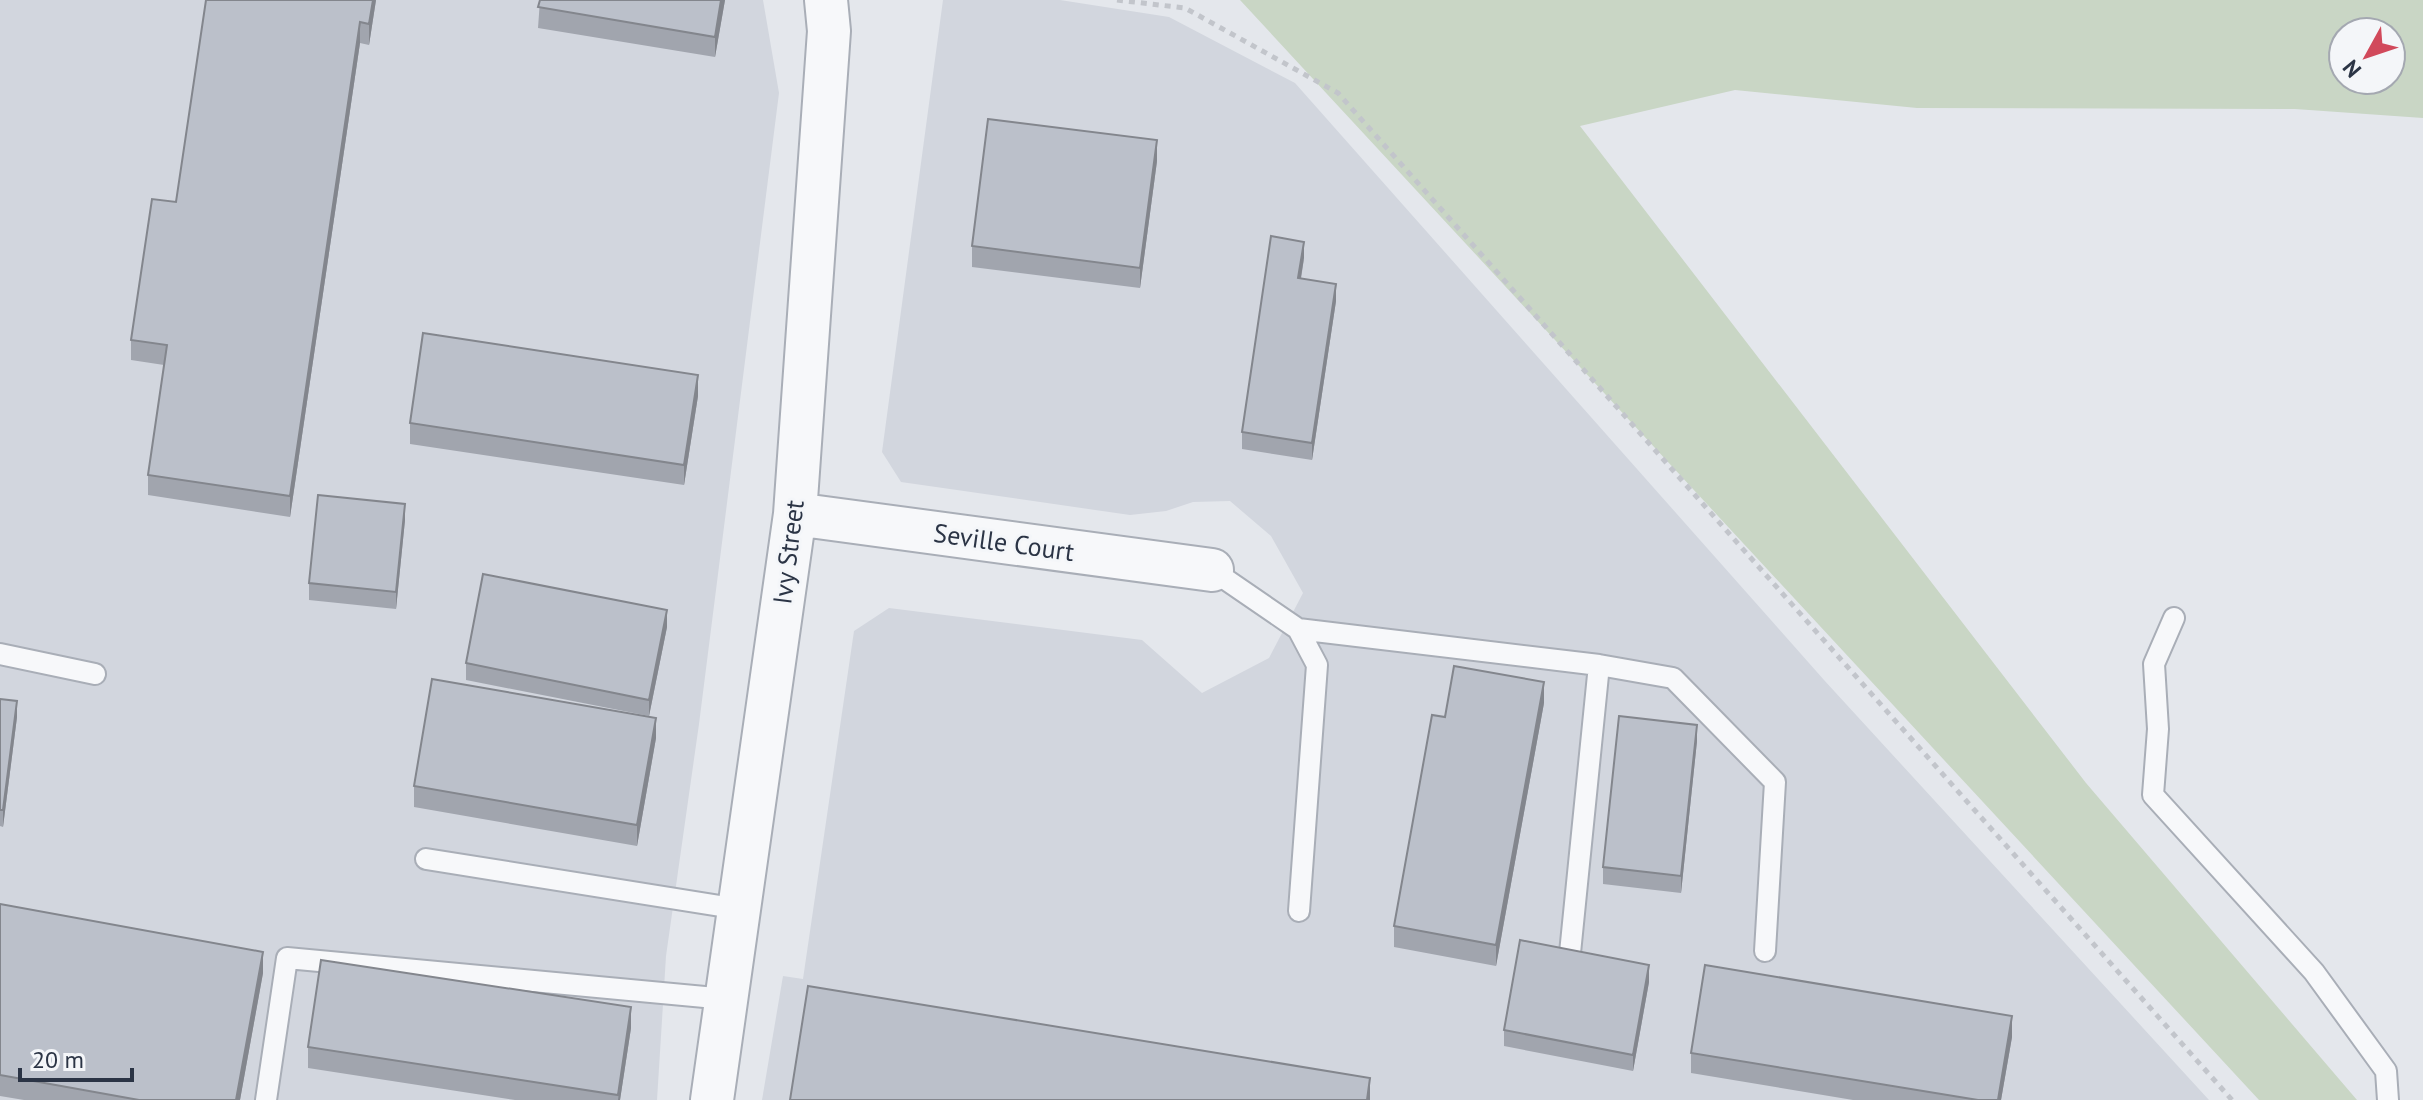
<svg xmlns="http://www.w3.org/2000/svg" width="2423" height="1100" font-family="'PT Sans',sans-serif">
<rect width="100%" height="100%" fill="#e4e7ec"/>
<!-- built -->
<path fill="#d2d6de" d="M 0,0 L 763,0 L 779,93 L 699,724 L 666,956 L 657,1100 L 0,1100 Z
M 943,0 L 1060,0 L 1169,17 L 1295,83 L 1824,680 L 2209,1100 L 762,1100 L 783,976 L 803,979 L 854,631 L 889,608 L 1142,640 L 1202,693 L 1269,658 L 1303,593 L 1271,536 L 1230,501 L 1193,502 L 1166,511 L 1130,515 L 901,482 L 882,452 Z"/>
<!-- green -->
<path fill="#c9d6c5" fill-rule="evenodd" d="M 1240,0 L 2423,0 L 2423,118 L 2295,109 L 1917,108 L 1735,90 L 1580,126 L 2086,783 L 2357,1100 L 2259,1100 ZM 2343,32 L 2391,32 L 2391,80 L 2343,80 Z"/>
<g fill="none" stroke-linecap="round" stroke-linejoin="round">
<!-- lane casing -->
<g stroke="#a9aeb7" stroke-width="24">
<path id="lane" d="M 1212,570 L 1298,629 L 1317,665 L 1299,911
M 2174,618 L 2154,664 L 2158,729 L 2153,795 L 2314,972 L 2386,1071 L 2388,1100
M 1298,629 L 1599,665 L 1673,678 L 1775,782 L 1765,951
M 0,654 L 95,674
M 426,859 L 739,909
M 1570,953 L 1599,665
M 266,1100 L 287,958 L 726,999"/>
</g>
<!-- street casing -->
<g stroke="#a9aeb7" stroke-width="46">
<path id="street" d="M 795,514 L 1212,570
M 712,1100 L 795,514 L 829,31 L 826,0"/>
</g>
<!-- path -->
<path stroke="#c2c5cb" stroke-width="5" stroke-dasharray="6 6" stroke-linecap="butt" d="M 1117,0 L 1185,8 L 1338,93 L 2232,1100"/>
<!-- lane -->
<use href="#lane" stroke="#f7f8fa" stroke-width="20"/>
<!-- street -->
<use href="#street" stroke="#f7f8fa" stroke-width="42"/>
</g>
<!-- wall -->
<path fill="#a1a5ae" d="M 376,0 L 369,45 L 360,43 L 290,517 L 148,495 L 148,475 L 164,365 L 131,360 L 131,340 Z
M 540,0 L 725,0 L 715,57 L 538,28 Z
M 1157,161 L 1140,288 L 972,267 L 972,246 Z
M 1304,258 L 1301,279 L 1336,301 L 1312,460 L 1242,449 L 1242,432 Z
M 698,396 L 684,485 L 410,444 L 410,423 Z
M 405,520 L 396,609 L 309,600 L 309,583 Z
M 667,627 L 649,716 L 466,680 L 466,663 Z
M 0,699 L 17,717 L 3,827 L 0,826 Z
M 1544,703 L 1496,966 L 1394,947 L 1394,926 Z
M 656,738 L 637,846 L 414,807 L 414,786 Z
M 1697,741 L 1681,893 L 1603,884 L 1603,867 Z
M 0,904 L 263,973 L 240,1100 L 24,1100 L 0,1096 Z
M 1649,982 L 1633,1071 L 1504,1046 L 1504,1030 Z
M 631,1028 L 620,1100 L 515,1100 L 308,1068 L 308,1047 Z
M 2012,1037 L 2001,1100 L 1853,1100 L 1691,1073 L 1691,1053 Z"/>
<!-- shaded-wall -->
<path fill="#83868d" d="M 373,0 L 376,0 L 369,45 L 369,24 Z
M 721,0 L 725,0 L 715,57 L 715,37 Z
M 360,22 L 360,43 L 290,517 L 290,496 Z
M 1157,140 L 1157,161 L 1140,288 L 1140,268 Z
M 1304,242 L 1304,258 L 1298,295 L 1298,278 Z
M 1336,284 L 1336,301 L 1312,460 L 1312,443 Z
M 698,375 L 698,396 L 684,485 L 684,465 Z
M 405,504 L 405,520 L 396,609 L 396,592 Z
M 667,610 L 667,627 L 649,716 L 649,700 Z
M 1544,682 L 1544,703 L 1496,966 L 1496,945 Z
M 17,701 L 17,717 L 3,827 L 3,810 Z
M 656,718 L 656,738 L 637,846 L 637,825 Z
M 1697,725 L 1697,741 L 1681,893 L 1681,876 Z
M 263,952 L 263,973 L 240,1100 L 236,1100 Z
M 1649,965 L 1649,982 L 1633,1071 L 1633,1055 Z
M 631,1007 L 631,1028 L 620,1100 L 618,1100 Z
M 2012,1016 L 2012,1037 L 2001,1100 L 1998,1100 Z
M 1370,1078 L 1370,1100 L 1367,1100 Z"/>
<!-- building -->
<path fill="#bbc0ca" stroke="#83868d" stroke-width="2" d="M 206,0 L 373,0 L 369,24 L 360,22 L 290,496 L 148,475 L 167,345 L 131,340 L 152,199 L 176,202 Z
M 540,0 L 721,0 L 715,37 L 538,7 Z
M 988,119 L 1157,140 L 1140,268 L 972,246 Z
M 1271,236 L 1304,242 L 1298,278 L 1336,284 L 1312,443 L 1242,432 Z
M 423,333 L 698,375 L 684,465 L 410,423 Z
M 318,495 L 405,504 L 396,592 L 309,583 Z
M 483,574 L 667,610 L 649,700 L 466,663 Z
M 1454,666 L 1544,682 L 1496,945 L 1394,926 L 1432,715 L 1445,717 Z
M 432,679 L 656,718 L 637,825 L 414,786 Z
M 0,699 L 17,701 L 3,810 L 0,810 Z
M 1619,716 L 1697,725 L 1681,876 L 1603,867 Z
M 0,904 L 263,952 L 236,1100 L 139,1100 L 0,1075 Z
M 1520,940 L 1649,965 L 1633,1055 L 1504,1030 Z
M 321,960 L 631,1007 L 618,1095 L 308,1047 Z
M 1705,965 L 2012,1016 L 1998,1100 L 1978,1100 L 1691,1053 Z
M 808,986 L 1370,1078 L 1367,1100 L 790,1100 Z"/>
<g text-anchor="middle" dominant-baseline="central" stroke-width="6" stroke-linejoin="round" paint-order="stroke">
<!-- street labels -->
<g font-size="26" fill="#2b3445" stroke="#f4f6f9">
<text transform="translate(1004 542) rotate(8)">Seville Court</text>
<text transform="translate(788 552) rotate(-83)">Ivy Street</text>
</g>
</g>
<!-- north arrow -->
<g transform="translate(2367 56) rotate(230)"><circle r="38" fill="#f4f6f9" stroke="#a4a8b1" stroke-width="2"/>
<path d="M0-6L14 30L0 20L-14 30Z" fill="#d1495b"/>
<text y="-12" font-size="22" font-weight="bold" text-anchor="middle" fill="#2b3445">N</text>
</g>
<!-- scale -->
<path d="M20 1068v12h112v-12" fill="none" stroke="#2b3445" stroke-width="4"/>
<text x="32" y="1068" font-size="24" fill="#2b3445" stroke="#f4f6f9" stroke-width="6" paint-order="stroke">20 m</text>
</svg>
